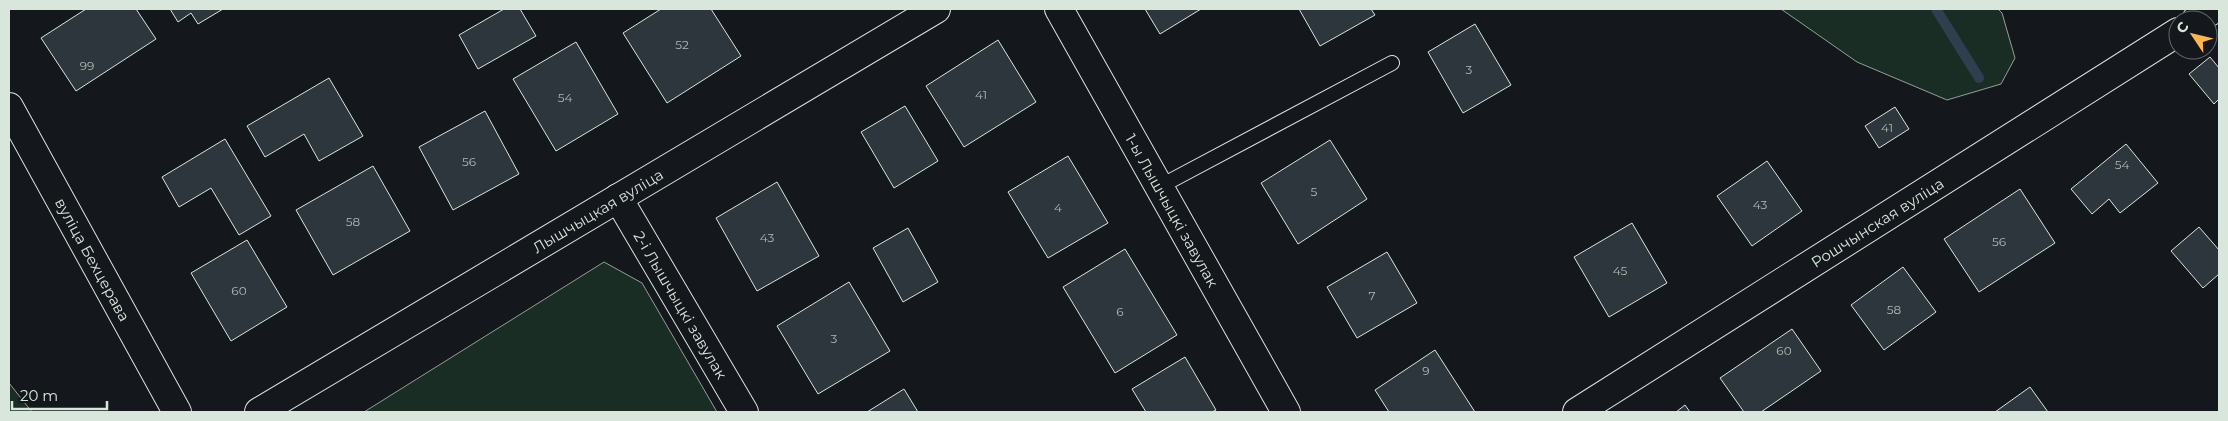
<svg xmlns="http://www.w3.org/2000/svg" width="2228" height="421" font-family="Montserrat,sans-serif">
<rect width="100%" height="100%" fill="#14181c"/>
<!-- green -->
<path fill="#1a2d24" stroke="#939e99" d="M 1781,9 L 1998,9 L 2002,13 L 2015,58 L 2001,84 L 1947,100 L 1857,62 Z
M 604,262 L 642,283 L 717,412 L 364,412 Z
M 9,383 L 32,412 L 9,412 Z"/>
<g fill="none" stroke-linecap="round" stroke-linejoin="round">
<!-- stream -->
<path stroke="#2f3f4d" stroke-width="10" d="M 1936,9 L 1979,78"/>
</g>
<!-- building -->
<path fill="#2c363c" stroke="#d8e6dc" d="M 86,9 L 136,9 L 156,39 L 76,91 L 41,38 Z
M 170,9 L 223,9 L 198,24 L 191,13 L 178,22 Z
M 504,9 L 520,9 L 536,36 L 478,69 L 459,35 Z
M 661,9 L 711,9 L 741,56 L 667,103 L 623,33 Z
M 1145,9 L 1201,9 L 1160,34 Z
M 1299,9 L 1371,9 L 1375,15 L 1320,46 Z
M 1475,24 L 1511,85 L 1463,113 L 1428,52 Z
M 998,40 L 1036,102 L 964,147 L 926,86 Z
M 576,42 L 618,114 L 556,151 L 513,79 Z
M 2210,57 L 2219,68 L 2219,99 L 2214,104 L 2189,74 Z
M 329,78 L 363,136 L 319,161 L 304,134 L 265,157 L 247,126 Z
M 905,106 L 938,161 L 894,188 L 861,132 Z
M 1895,107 L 1909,129 L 1879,148 L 1865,126 Z
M 485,111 L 519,174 L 453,210 L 419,147 Z
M 225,139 L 271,216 L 239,235 L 211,188 L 179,207 L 162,177 Z
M 1330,140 L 1367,199 L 1298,244 L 1261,183 Z
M 2126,144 L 2158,183 L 2120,213 L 2109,199 L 2092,214 L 2071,189 Z
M 1068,156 L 1108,223 L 1048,258 L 1008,192 Z
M 1767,161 L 1802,211 L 1752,246 L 1717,196 Z
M 373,166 L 410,231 L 333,275 L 296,210 Z
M 777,182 L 819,256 L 757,291 L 716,218 Z
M 2020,189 L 2055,243 L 1979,292 L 1944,239 Z
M 1632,223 L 1667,283 L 1609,317 L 1574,257 Z
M 2199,227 L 2219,250 L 2219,274 L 2203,288 L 2171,251 Z
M 908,228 L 938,282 L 903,302 L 873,248 Z
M 247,240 L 287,307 L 231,341 L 191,273 Z
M 1125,249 L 1177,335 L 1115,373 L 1063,287 Z
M 1387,252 L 1417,303 L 1357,338 L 1327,287 Z
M 1903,267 L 1936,312 L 1884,350 L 1851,305 Z
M 849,282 L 890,351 L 818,394 L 777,326 Z
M 1792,329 L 1821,371 L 1761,412 L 1744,412 L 1720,378 Z
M 1435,350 L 1475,412 L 1389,412 L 1375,390 Z
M 1185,357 L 1216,410 L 1212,412 L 1146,412 L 1132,389 Z
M 2030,387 L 2048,412 L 1995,412 Z
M 904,389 L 918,412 L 867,412 Z
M 1685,405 L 1690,412 L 1676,412 Z"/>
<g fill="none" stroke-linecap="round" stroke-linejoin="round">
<!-- service casing -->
<g stroke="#d8e6dc" stroke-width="16">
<path id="service" d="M 1159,187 L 1392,63"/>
</g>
<!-- minor casing -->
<g stroke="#d8e6dc" stroke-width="30">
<g id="minor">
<path id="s1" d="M 1059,9 L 1286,412"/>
<path d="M 2196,20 L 2214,9"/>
<path id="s2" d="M 9,107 L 177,412"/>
<path id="s3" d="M 618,198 L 744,412"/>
<path id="s4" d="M 259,412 L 936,9"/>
<path id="s5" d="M 1577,412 L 2178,32"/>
</g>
</g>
<!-- service -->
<use href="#service" stroke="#14181c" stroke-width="14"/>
<!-- minor -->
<use href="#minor" stroke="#14181c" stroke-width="28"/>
</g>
<g text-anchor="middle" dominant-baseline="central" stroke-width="4" stroke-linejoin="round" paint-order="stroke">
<!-- number labels -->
<g font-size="12" fill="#adbab4">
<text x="682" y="44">52</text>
<text x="87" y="65">99</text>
<text x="1469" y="69">3</text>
<text x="981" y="94">41</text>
<text x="565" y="97">54</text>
<text x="1887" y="127">41</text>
<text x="469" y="161">56</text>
<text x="2122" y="164">54</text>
<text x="1314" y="191">5</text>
<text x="1760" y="204">43</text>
<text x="1058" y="207">4</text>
<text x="353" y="221">58</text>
<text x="767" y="237">43</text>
<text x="1999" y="241">56</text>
<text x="1620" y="270">45</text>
<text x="239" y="290">60</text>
<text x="1372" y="295">7</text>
<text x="1894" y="309">58</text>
<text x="1120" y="311">6</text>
<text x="834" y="338">3</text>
<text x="1784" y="350">60</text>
<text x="1426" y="370">9</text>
</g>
<!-- street labels -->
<g font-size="15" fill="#d8e6dc" stroke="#14181c">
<text stroke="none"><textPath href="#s4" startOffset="394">Лышчыцкая вуліца</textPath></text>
<text stroke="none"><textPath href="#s1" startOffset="231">1-ы Лышчыцкі завулак</textPath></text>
<text stroke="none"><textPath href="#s5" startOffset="355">Рошчынская вуліца</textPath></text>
<text stroke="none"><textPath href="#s2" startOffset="174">вуліца Бехцерава</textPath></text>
<text stroke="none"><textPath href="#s3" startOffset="124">2-і Лышчыцкі завулак</textPath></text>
</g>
</g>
<!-- border -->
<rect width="2228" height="421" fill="none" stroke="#d8e6dc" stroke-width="20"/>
<!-- north arrow -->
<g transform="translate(2193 35) rotate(305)"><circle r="24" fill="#14181c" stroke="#626a69"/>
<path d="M0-4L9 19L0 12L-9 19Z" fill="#ffb74d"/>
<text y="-8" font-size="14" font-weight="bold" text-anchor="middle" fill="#d8e6dc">С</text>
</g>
<!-- scale -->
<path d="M12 401v8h95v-8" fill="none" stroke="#d8e6dc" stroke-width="2.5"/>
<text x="20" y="401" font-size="15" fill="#d8e6dc" stroke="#14181c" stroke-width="4" paint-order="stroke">20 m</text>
</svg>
